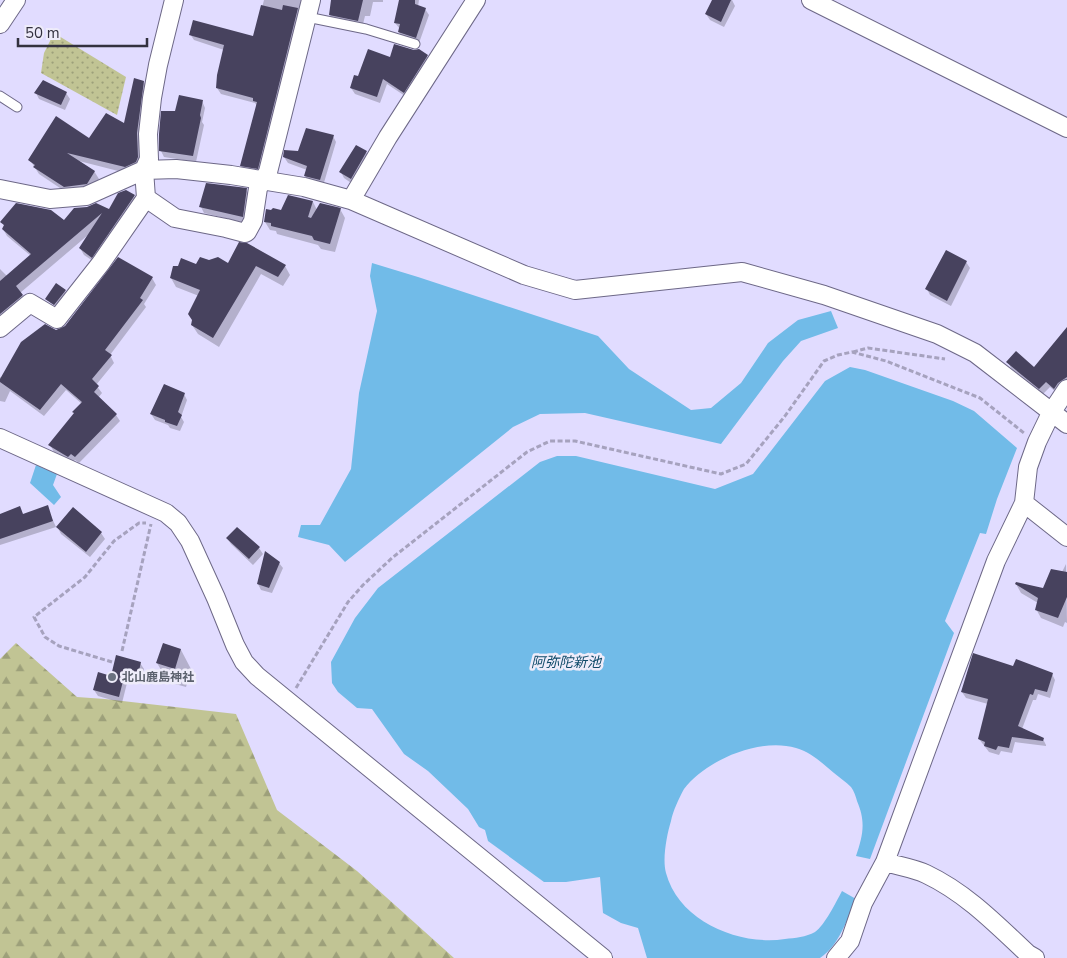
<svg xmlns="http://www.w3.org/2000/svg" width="1067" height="958" font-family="'Nunito Sans','Noto Sans JP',sans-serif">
<defs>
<pattern id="grass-dots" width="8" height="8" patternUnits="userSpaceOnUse" patternTransform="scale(1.25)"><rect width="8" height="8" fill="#c1c494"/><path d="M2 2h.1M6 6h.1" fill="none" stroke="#9da07a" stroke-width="1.8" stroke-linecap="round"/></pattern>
<pattern id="forest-firs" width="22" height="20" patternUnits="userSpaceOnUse" patternTransform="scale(1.25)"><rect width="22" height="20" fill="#c1c494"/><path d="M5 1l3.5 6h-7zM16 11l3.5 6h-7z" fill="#9da07a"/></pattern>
</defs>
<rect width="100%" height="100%" fill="#e1dcff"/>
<!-- grass -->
<path fill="url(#grass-dots)" d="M 54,33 L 126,77 L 117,115 L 41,73 L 44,53 Z"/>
<!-- forest -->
<path fill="url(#forest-firs)" d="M 16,643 L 77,697 L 105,699 L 236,714 L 277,810 L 357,871 L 454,958 L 0,958 L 0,659 Z"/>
<!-- water -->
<path fill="#71bbe8" d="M 372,263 L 418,277 L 598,336 L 629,369 L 691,410 L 711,408 L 741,383 L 768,343 L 798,320 L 831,311 L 838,328 L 801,341 L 783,361 L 721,444 L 585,413 L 540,414 L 513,427 L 345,562 L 329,545 L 298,537 L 301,525 L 320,525 L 351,469 L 359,393 L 377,311 L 370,276 Z
M 850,367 L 865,370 L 953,401 L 974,411 L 1017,448 L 997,499 L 986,534 L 980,533 L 945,621 L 954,633 L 870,859 L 856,856 C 863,835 866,822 857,801 C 856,797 854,791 851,787 C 846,782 839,777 834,773 C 822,763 811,752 796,748 C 760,737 706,760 684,789 C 679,798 673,811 671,821 C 667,834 662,859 666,873 C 679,922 740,946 785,939 C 795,938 806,937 815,932 C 825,925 836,902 842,891 L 856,899 C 847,919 839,946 820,958 L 647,958 L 638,928 L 621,923 L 603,913 L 600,877 L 566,882 L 544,882 L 488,841 L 485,830 L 479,827 L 468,809 L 428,771 L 404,754 L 372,709 L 357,708 L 338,692 L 332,683 L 331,662 L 355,618 L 378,588 L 540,462 L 557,456 L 576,456 L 715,489 L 753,474 L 825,381 Z
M 36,465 L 57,474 L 53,485 L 61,497 L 54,505 L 30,483 Z"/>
<!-- shadow -->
<path fill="#0003" d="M 264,0 L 306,0 L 261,173 L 245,171 L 241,166 L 257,106 L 255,103 L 221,94 L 217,88 L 224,50 L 194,40 L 190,34 L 254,38 Z
M 333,0 L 383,0 L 383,2 L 373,2 L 370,16 L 365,16 L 362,28 L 334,22 L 330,15 Z
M 402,0 L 419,0 L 418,7 L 425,9 L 429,15 L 419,43 L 402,38 L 399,32 L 400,29 L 395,23 Z
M 713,0 L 732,0 L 735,6 L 724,27 L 710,20 L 706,14 Z
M 427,56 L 431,62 L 408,98 L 387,84 L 380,103 L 355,94 L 351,88 L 359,77 Z
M 144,82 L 148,89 L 142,165 L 130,174 L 79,161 L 94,171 L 99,179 L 90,191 L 69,194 L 39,174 L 30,160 L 90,140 L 125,125 Z
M 36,93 L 66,93 L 70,99 L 65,110 L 39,99 Z
M 202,101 L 205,108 L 202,122 L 204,125 L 196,162 L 164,157 L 161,151 L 176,112 Z
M 333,136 L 336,142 L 323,186 L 309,182 L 305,176 L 307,170 L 288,163 L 284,157 Z
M 357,147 L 366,152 L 370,158 L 354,185 L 344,178 L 341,172 Z
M 246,190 L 250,196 L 246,223 L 204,213 L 201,207 Z
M 134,196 L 138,203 L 96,263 L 84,255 L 80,248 L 88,235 L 20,293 L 26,302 L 0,324 L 0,269 L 7,276 L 31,256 L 7,236 L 3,229 L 5,227 L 2,222 L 64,221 L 110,211 Z
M 313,202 L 317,210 L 340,209 L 345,218 L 335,252 L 321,249 L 318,245 L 277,234 L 276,231 L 270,230 L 265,222 L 282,211 Z
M 966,262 L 970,268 L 951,306 L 930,295 L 927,289 Z
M 228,264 L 285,266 L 290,275 L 283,286 L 261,274 L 219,347 L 198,334 L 192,325 L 199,296 L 176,287 L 171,278 L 197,266 Z
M 152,278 L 156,285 L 144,304 L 146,307 L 110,355 L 114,363 L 96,385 L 102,393 L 98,398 L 116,415 L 120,421 L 79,463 L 75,460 L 72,463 L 54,452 L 50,445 L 82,404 L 66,390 L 44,416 L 10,391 L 5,402 L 0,401 L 0,377 L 2,378 L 56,331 L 66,327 Z
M 56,284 L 67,293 L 56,307 L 46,299 Z
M 1067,333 L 1067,385 L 1058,394 L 1050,387 L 1043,394 L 1011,368 L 1008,362 L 1034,369 Z
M 184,394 L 187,400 L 181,417 L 184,422 L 180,431 L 170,428 L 168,425 L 155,420 L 151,414 Z
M 47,507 L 56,527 L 0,545 L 0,515 L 23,515 Z
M 73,509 L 101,533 L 105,539 L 90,557 L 61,534 L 58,528 Z
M 237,528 L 259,548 L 263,554 L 253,565 L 231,544 L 227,538 Z
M 279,563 L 283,568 L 272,593 L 261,590 L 258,584 Z
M 1066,564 L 1067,623 L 1065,622 L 1063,627 L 1041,618 L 1036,609 L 1038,603 L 1021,593 L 1016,584 L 1043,589 L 1062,572 Z
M 181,650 L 191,669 L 186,687 L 168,682 L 157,663 Z
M 140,663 L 144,669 L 141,680 L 131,678 L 130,683 L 127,683 L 122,703 L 98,696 L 94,690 Z
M 1014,668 L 1052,674 L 1055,680 L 1050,698 L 1038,694 L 1036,700 L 1033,700 L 1022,729 L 1043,739 L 1046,745 L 1046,746 L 1015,742 L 1012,753 L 1001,751 L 999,755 L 989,752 L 979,739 L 988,704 L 966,698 L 962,692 Z"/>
<!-- building -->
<path fill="#47425e" d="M 331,0 L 363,0 L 358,21 L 329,15 Z
M 399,0 L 415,0 L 415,4 L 426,8 L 416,38 L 398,32 L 400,24 L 394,23 Z
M 712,0 L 731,0 L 721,22 L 705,14 Z
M 261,5 L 282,10 L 283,5 L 298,8 L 258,169 L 240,166 L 257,102 L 253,101 L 253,98 L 216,88 L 217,75 L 224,45 L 189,35 L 193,20 L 253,36 Z
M 394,44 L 414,50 L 419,49 L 428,55 L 404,93 L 383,79 L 377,97 L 350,88 L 354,75 L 358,76 L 368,49 L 390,57 Z
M 134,78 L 144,81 L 137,133 L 138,157 L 136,162 L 125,167 L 67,153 L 95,171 L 87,184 L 64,187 L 33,167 L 35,165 L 28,160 L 56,116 L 89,138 L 106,113 L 124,123 Z
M 43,80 L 67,92 L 61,105 L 34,93 Z
M 179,95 L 203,100 L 200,115 L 201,118 L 193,156 L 159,151 L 159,134 L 161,111 L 175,111 Z
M 306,128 L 334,135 L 320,180 L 304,176 L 307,166 L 283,157 L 284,150 L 298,151 Z
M 356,145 L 367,151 L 351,179 L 339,172 Z
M 206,183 L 247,188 L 243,217 L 199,207 Z
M 126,190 L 135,195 L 92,258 L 79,248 L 102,213 L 16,286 L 23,295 L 0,314 L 0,281 L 31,254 L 2,229 L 4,225 L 0,222 L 16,203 L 51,210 L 64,220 L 74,208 L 87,207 L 96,203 L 109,209 L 118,193 Z
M 288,195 L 313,201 L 308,217 L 311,218 L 320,203 L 341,208 L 330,244 L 314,240 L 312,236 L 271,226 L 271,223 L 264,222 L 266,209 L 271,210 L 273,208 L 281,210 Z
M 239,242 L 247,243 L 286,265 L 278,277 L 256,266 L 213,338 L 191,325 L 192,320 L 188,314 L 200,290 L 170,278 L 173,266 L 178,266 L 181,258 L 196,264 L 200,257 L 209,260 L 218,257 L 228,263 Z
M 946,250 L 967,261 L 947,301 L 925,289 Z
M 118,257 L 153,277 L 140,298 L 143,300 L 105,350 L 112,355 L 92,379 L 99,386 L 94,392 L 117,414 L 75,457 L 71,454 L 68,457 L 48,445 L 74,413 L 72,412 L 82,402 L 61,384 L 40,410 L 0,382 L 0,379 L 21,342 L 45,324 L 56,330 L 65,326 Z
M 56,283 L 66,290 L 54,305 L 45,299 Z
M 1067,327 L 1067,377 L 1058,383 L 1054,389 L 1046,382 L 1039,389 L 1006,362 L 1016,351 L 1034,367 Z
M 164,384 L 185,393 L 178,412 L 182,415 L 177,426 L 165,422 L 165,420 L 150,414 Z
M 48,505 L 53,521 L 0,539 L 0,514 L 20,506 L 23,514 Z
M 73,507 L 102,532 L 86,552 L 56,527 Z
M 237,527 L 260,547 L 249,559 L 226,538 Z
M 265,551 L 280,562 L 269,588 L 257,584 Z
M 1051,569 L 1067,572 L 1067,597 L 1058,618 L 1035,610 L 1038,598 L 1015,584 L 1016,582 L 1043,588 Z
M 163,643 L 181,649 L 175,669 L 156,663 Z
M 973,653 L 1013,666 L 1016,659 L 1053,673 L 1047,692 L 1035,689 L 1033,695 L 1030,694 L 1018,726 L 1044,738 L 1043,741 L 1012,737 L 1009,748 L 998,746 L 996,750 L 984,746 L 985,742 L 978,739 L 988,699 L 961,692 Z
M 116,655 L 141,662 L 138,675 L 128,672 L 127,678 L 124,677 L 119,697 L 93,690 L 98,672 L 111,676 Z"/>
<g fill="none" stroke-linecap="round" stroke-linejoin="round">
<!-- service casing -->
<g stroke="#6d6887" stroke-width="11">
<path id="service" d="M 307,17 L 366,29 L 415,44
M 0,96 L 17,107"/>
</g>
<!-- minor casing -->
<g stroke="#6d6887" stroke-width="20">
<path id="minor" d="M 811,0 L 1067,128
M 0,24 L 16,0
M 0,189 L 50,199 L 86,196 L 144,170 L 176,169 L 231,175 L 304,187 L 351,200 L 524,275 L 575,290 L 742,272 L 824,295 L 937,334 L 975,353 L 1067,424
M 146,198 L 175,218 L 226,228 L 245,233 L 247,232 L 253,221 L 258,188 L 268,172 L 311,0
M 351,200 L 388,137 L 476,0
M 0,328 L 30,303 L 57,319 L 101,263 L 146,198 L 144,170 L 149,159 L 148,134 L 152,98 L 158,65 L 174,0
M 0,438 L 166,513 L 178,523 L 190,541 L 216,598 L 235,645 L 244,662 L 257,676 L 603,958
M 1024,503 L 1067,537
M 885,862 C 898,866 913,868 926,874 C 966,893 996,924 1028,954 L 1035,958
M 836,958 L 850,941 L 863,903 L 885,862 L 996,561 L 1024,503 L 1028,467 L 1037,442 L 1051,413 L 1067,389"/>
</g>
<!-- path -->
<path stroke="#a6a2be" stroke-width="3" stroke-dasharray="5 2.5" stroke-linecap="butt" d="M 853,352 L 868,348 L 945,359
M 122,651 L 151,524
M 112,662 L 59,646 L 45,637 L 34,617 L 85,577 L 114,541 L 139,523 L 146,523
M 296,688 L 348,602 L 363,585 L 392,558 L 527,452 L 550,441 L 575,441 L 721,474 L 746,464 L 785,416 L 824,361 L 838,355 L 852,352 L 886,361 L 980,398 L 1024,433"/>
<!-- service -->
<use href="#service" stroke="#fff" stroke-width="9"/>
<!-- minor -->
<use href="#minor" stroke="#fff" stroke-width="18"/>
</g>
<!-- markers -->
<circle fill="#6b7280" stroke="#eeecfa" stroke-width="2" cx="112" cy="677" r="5"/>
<g text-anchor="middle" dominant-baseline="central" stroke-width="5" stroke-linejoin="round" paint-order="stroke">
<!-- worship labels -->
<g font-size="12" font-weight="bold" fill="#5b616d" stroke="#eeecfa" text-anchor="start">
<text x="122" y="677">北山鹿島神社</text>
</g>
<!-- water labels -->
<g font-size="14" font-style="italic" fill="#0f4a69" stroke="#eeecfa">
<text x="566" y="662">阿弥陀新池</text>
</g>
</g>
<!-- scale -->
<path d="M18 38v8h129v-8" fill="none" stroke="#33313f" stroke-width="2.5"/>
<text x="25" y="38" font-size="15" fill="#33313f" stroke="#eeecfa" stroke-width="4" paint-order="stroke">50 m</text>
</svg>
